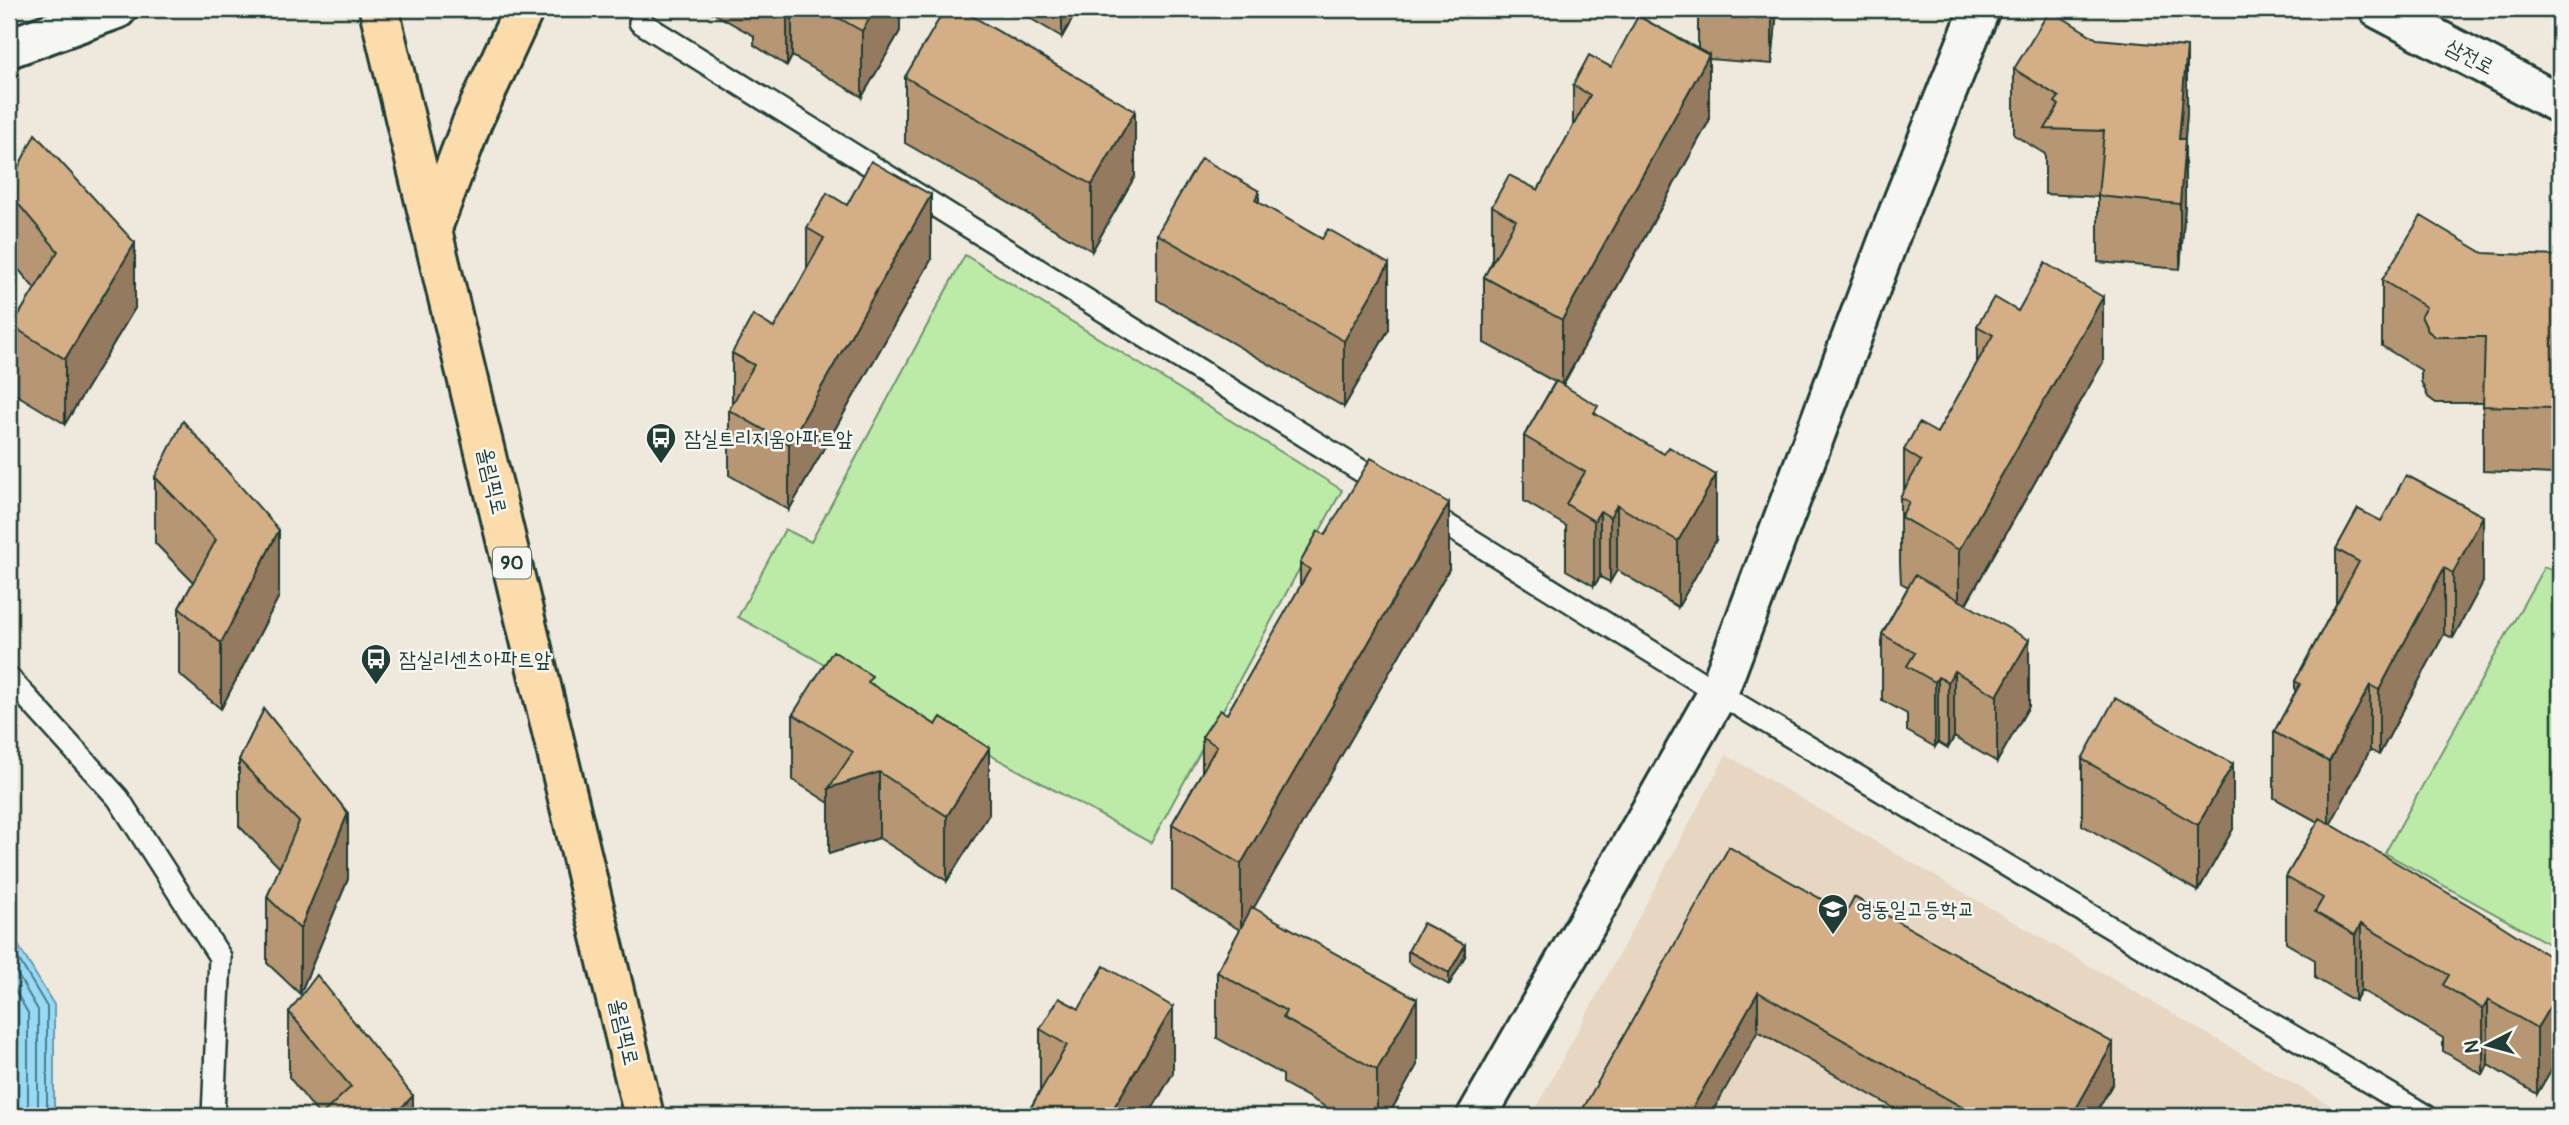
<svg xmlns="http://www.w3.org/2000/svg" width="2569" height="1125" font-family="Pangolin,'Poor Story',sans-serif">
<rect width="100%" height="100%" fill="#efe8dc"/>
<filter id="ink" filterUnits="userSpaceOnUse"><feTurbulence type="fractalNoise" baseFrequency=".0143" numOctaves="2"/><feDisplacementMap in="SourceGraphic" scale="14" xChannelSelector="R" yChannelSelector="G"/><feConvolveMatrix kernelMatrix="1 2 1 2 8 2 1 2 1" color-interpolation-filters="sRGB"/></filter>
<g filter="url(#ink)">
<!-- built -->
<path fill="#e7d7c2" d="M 1726,755 L 2349,1116 L 1532,1116 Z"/>
<!-- green -->
<path fill="#bceaa7" stroke="#6e946e" stroke-width="2" d="M 965,255 L 1342,490 L 1151,843 L 738,617 L 785,529 L 811,542 Z
M 2544,567 L 2560,573 L 2560,950 L 2385,853 Z"/>
<!-- water -->
<path fill="#96daf8" stroke="#669baa" stroke-width="2" d="M 9,930 L 54,1005 L 54,1116 L 9,1116 Z"/>
<g fill="none" stroke-linecap="round" stroke-linejoin="round">
<!-- shore -->
<path stroke="#4f7c82" stroke-width="2" d="M 9,943 L 47,1007 L 47,1116
M 9,960 L 38,1010 L 38,1116
M 9,980 L 28,1013 L 28,1116"/>
<!-- service casing -->
<g stroke="#1f3d34" stroke-width="26">
<path id="service" d="M 640,22 L 1387,487
M 1426,512 L 1718,693 L 2426,1116
M 9,678 L 118,798 L 220,957 L 213,1116"/>
</g>
<!-- minor casing -->
<g stroke="#1f3d34" stroke-width="44">
<path id="minor" d="M 1477,1116 L 1718,693 L 1900,209 L 1980,9"/>
</g>
<!-- tertiary casing -->
<g stroke="#1f3d34" stroke-width="44">
<path id="tertiary" d="M 9,48 L 117,9"/>
</g>
<!-- secondary casing -->
<g stroke="#1f3d34" stroke-width="44">
<path id="secondary" d="M 2379,9 L 2560,104"/>
</g>
<!-- primary casing -->
<g stroke="#1f3d34" stroke-width="44">
<path id="primary" d="M 379,9 L 644,1116
M 432,228 L 473,120 L 524,9"/>
</g>
<!-- service -->
<use href="#service" stroke="#f6f6f2" stroke-width="21"/>
<!-- minor -->
<use href="#minor" stroke="#f6f6f2" stroke-width="38"/>
<!-- tertiary -->
<use href="#tertiary" stroke="#f6f6f2" stroke-width="38"/>
<!-- secondary -->
<use href="#secondary" stroke="#f6f6f2" stroke-width="38"/>
<!-- primary -->
<use href="#primary" stroke="#fddcac" stroke-width="38"/>
</g>
<!-- wall -->
<path fill="#b69673" stroke="#1f3d34" stroke-width="2" d="M 706,9 L 900,9 L 900,31 L 862,97 L 792,56 L 787,66 L 754,45 L 754,36 Z
M 1014,9 L 1078,9 L 1062,37 Z
M 1693,9 L 1777,9 L 1772,64 L 1709,59 L 1709,121 L 1563,385 L 1598,416 L 1716,540 L 1678,607 L 1617,570 L 1610,582 L 1600,577 L 1594,586 L 1566,570 L 1566,526 L 1524,501 L 1524,436 L 1555,382 L 1484,343 L 1484,277 L 1492,262 L 1492,206 L 1538,190 L 1573,127 L 1573,85 L 1611,67 L 1698,49 L 1698,11 Z
M 2014,69 L 2187,113 L 2185,139 L 2185,205 L 2180,269 L 2098,262 L 2098,197 L 2045,194 L 2045,154 L 2014,135 Z
M 905,77 L 1135,176 L 1092,251 L 905,143 Z
M 9,186 L 135,308 L 65,424 L 12,392 L 12,326 L 35,289 L 9,258 Z
M 1259,203 L 1322,239 L 1389,329 L 1344,407 L 1157,300 L 1157,234 Z
M 807,228 L 931,260 L 789,510 L 729,475 L 729,410 L 732,405 L 732,353 L 774,328 L 807,270 Z
M 2382,280 L 2559,321 L 2553,474 L 2483,471 L 2483,403 L 2436,403 L 2428,397 L 2421,381 L 2421,370 L 2382,346 Z
M 1977,326 L 2103,362 L 1966,604 L 2029,706 L 1997,762 L 1954,737 L 1948,748 L 1938,742 L 1935,747 L 1907,731 L 1907,714 L 1882,700 L 1882,634 L 1908,587 L 1901,583 L 1900,563 L 1900,497 L 1904,491 L 1904,450 L 1937,433 L 1977,363 Z
M 155,477 L 279,596 L 221,709 L 179,674 L 179,608 L 193,582 L 155,543 Z
M 2358,509 L 2483,582 L 2453,638 L 2444,634 L 2379,755 L 2370,750 L 2330,824 L 2560,963 L 2537,1094 L 2488,1065 L 2483,1075 L 2443,1051 L 2443,1038 L 2361,990 L 2355,1001 L 2315,978 L 2315,960 L 2286,943 L 2286,877 L 2318,822 L 2274,798 L 2274,732 L 2295,693 L 2295,681 L 2336,604 L 2336,549 Z
M 1325,535 L 1449,569 L 1253,908 L 1417,1065 L 1388,1116 L 1342,1116 L 1283,1083 L 1283,1075 L 1217,1038 L 1217,972 L 1240,930 L 1172,890 L 1172,824 L 1202,772 L 1202,737 L 1227,714 L 1300,588 L 1300,563 Z
M 872,684 L 989,814 L 947,881 L 879,838 L 829,854 L 829,803 L 793,780 L 793,714 Z
M 264,709 L 348,879 L 300,994 L 267,963 L 267,897 L 280,868 L 239,826 L 239,760 Z
M 2082,759 L 2233,829 L 2198,891 L 2082,825 Z
M 1729,847 L 2113,1083 L 2094,1116 L 1908,1116 L 1758,1031 Z
M 1408,951 L 1465,956 L 1449,985 L 1408,962 Z
M 1079,1009 L 1173,1073 L 1148,1116 L 1026,1116 L 1040,1091 L 1040,1029 Z
M 289,1012 L 413,1116 L 320,1116 L 289,1077 Z"/>
<!-- shaded-wall -->
<path fill="#947a5e" stroke="#1f3d34" stroke-width="2" d="M 787,9 L 792,9 L 792,56 L 787,66 Z
M 875,9 L 900,9 L 900,31 L 862,97 L 862,31 Z
M 1062,9 L 1078,9 L 1062,37 Z
M 1772,9 L 1777,9 L 1772,64 Z
M 2187,47 L 2187,113 L 2179,204 L 2179,139 Z
M 1709,55 L 1709,121 L 1562,386 L 1562,320 Z
M 1135,111 L 1135,176 L 1092,251 L 1092,185 Z
M 2185,139 L 2185,205 L 2180,269 L 2180,204 Z
M 1259,191 L 1259,257 L 1255,200 Z
M 931,195 L 931,260 L 789,510 L 789,444 Z
M 135,243 L 135,308 L 65,424 L 65,359 Z
M 2559,256 L 2559,321 L 2553,474 L 2553,408 Z
M 1389,264 L 1389,329 L 1344,407 L 1344,341 Z
M 2103,297 L 2103,362 L 1959,616 L 1959,550 Z
M 1716,475 L 1716,540 L 1678,607 L 1678,541 Z
M 1449,503 L 1449,569 L 1241,930 L 1241,864 Z
M 1617,505 L 1617,570 L 1610,582 L 1610,517 Z
M 1600,511 L 1600,577 L 1594,586 L 1594,521 Z
M 2483,516 L 2483,582 L 2453,638 L 2453,573 Z
M 279,530 L 279,596 L 221,709 L 221,643 Z
M 2444,568 L 2444,634 L 2379,755 L 2379,690 Z
M 2029,640 L 2029,706 L 1997,762 L 1997,696 Z
M 1954,671 L 1954,737 L 1948,748 L 1948,682 Z
M 1938,677 L 1938,742 L 1935,747 L 1935,682 Z
M 2370,685 L 2370,750 L 2329,827 L 2329,762 Z
M 989,748 L 989,814 L 947,881 L 947,816 Z
M 2233,764 L 2233,829 L 2198,891 L 2198,825 Z
M 879,772 L 879,838 L 829,854 L 829,788 Z
M 348,813 L 348,879 L 300,994 L 300,929 Z
M 2361,924 L 2361,990 L 2355,1001 L 2355,935 Z
M 1465,945 L 1465,956 L 1449,985 L 1449,973 Z
M 2560,989 L 2560,1055 L 2537,1094 L 2537,1028 Z
M 1758,992 L 1758,1031 L 1710,1116 L 1688,1116 Z
M 1417,999 L 1417,1065 L 1388,1116 L 1377,1116 L 1377,1070 Z
M 2488,1000 L 2488,1065 L 2483,1075 L 2483,1009 Z
M 1173,1007 L 1173,1073 L 1148,1116 L 1109,1116 Z
M 2113,1043 L 2113,1083 L 2094,1116 L 2072,1116 Z
M 413,1096 L 413,1116 L 393,1116 Z"/>
<!-- building -->
<path fill="#d4af86" stroke="#1f3d34" stroke-width="2" d="M 823,9 L 875,9 L 862,31 Z
M 945,9 L 960,9 L 1135,111 L 1092,185 L 905,77 Z
M 2050,10 L 2097,39 L 2187,47 L 2179,139 L 2185,139 L 2180,204 L 2098,196 L 2104,131 L 2045,129 L 2059,105 L 2055,102 L 2059,97 L 2014,69 Z
M 1638,16 L 1709,55 L 1562,320 L 1484,277 L 1516,220 L 1492,206 L 1509,175 L 1538,190 L 1590,95 L 1573,85 L 1589,55 L 1611,67 Z
M 35,134 L 135,243 L 65,359 L 12,326 L 58,251 L 9,193 L 9,186 Z
M 1201,158 L 1259,191 L 1255,200 L 1322,239 L 1328,229 L 1389,264 L 1344,341 L 1157,234 Z
M 871,161 L 931,195 L 789,444 L 729,410 L 754,365 L 732,353 L 753,315 L 774,328 L 824,238 L 807,228 L 827,193 L 847,205 Z
M 2421,216 L 2483,253 L 2559,256 L 2553,408 L 2483,406 L 2485,337 L 2436,337 L 2428,331 L 2421,316 L 2426,307 L 2382,280 Z
M 2045,263 L 2103,297 L 1959,550 L 1901,517 L 1909,502 L 1900,497 L 1921,461 L 1904,450 L 1919,423 L 1937,433 L 1993,335 L 1977,326 L 1994,297 L 2018,311 Z
M 1556,381 L 1598,406 L 1594,413 L 1664,454 L 1669,447 L 1716,475 L 1678,541 L 1617,505 L 1610,517 L 1600,511 L 1594,521 L 1566,504 L 1585,472 L 1524,436 Z
M 183,421 L 279,530 L 221,643 L 179,608 L 216,540 L 155,477 Z
M 1371,458 L 1449,503 L 1241,864 L 1172,824 L 1217,746 L 1202,737 L 1220,710 L 1227,714 L 1310,569 L 1300,563 L 1318,531 L 1325,535 Z
M 2406,475 L 2483,516 L 2453,573 L 2444,568 L 2379,690 L 2370,685 L 2329,762 L 2274,732 L 2300,684 L 2295,681 L 2359,562 L 2336,549 L 2358,509 L 2381,521 Z
M 1915,575 L 2029,640 L 1997,696 L 1954,671 L 1948,682 L 1938,677 L 1935,682 L 1907,666 L 1915,653 L 1882,634 Z
M 833,651 L 872,676 L 868,682 L 936,725 L 941,717 L 989,748 L 947,816 L 879,772 L 829,788 L 853,752 L 793,714 Z
M 2115,698 L 2233,764 L 2198,825 L 2082,759 Z
M 264,709 L 348,813 L 300,929 L 267,897 L 299,822 L 239,760 Z
M 2320,818 L 2477,910 L 2560,963 L 2560,989 L 2537,1028 L 2488,1000 L 2483,1009 L 2443,985 L 2449,975 L 2361,924 L 2355,935 L 2315,912 L 2323,898 L 2286,877 Z
M 1729,847 L 1846,913 L 1854,897 L 2113,1043 L 2072,1116 L 1973,1116 L 1974,1114 L 1758,992 L 1688,1116 L 1579,1116 Z
M 1252,907 L 1417,999 L 1377,1070 L 1283,1018 L 1286,1011 L 1217,972 Z
M 1423,923 L 1465,945 L 1449,973 L 1408,951 Z
M 1104,966 L 1173,1007 L 1109,1116 L 1026,1116 L 1067,1045 L 1040,1029 L 1059,998 L 1079,1009 Z
M 317,975 L 413,1096 L 393,1116 L 320,1116 L 351,1087 L 289,1012 Z"/>
</g>
<!-- icons -->
<defs>
<g id="bus-pin" transform="scale(1.575)"><path d="M0 17L-7.5 6A9.5 9.5 0 1 1 7.5 6Z" fill="#1f3d34" stroke="#f6f6f2"/><path d="M-5-6H5V4H4V6H2V4H-2V6H-4V4H-5ZM-3.5-4V0h7V-4ZM-3.5 1.2v1.5H-2V1.2ZM2 1.2v1.5H3.5V1.2Z" fill="#fff"/></g>
<g id="school-pin" transform="scale(1.575)"><path d="M0 17L-7.5 6A9.5 9.5 0 1 1 7.5 6Z" fill="#1f3d34" stroke="#f6f6f2"/><path d="M0-5L7-2L0 1L-7-2ZM-4 1L0 2.5L4 1V4Q0 6-4 4Z" fill="#fff"/></g>
</defs>
<g fill-rule="evenodd">
<use href="#bus-pin" x="661" y="438"/>
<use href="#bus-pin" x="376" y="659"/>
<use href="#school-pin" x="1833" y="909"/>
</g>
<g text-anchor="middle" dominant-baseline="central" stroke-width="5" stroke-linejoin="round" paint-order="stroke">
<!-- shield labels -->
<rect fill="#f6f6f2" stroke="#60746d" stroke-width="2" x="493" y="547.5" width="38" height="31" rx="5"/>
<g font-size="19" font-weight="bold" fill="#1f3d34">
<text x="512" y="563">90</text>
</g>
<!-- street labels -->
<g font-size="21" fill="#1f3d34" stroke="#f6f6f2">
<text transform="translate(2470 57) rotate(28)">삼전로</text>
<text transform="translate(492 481) rotate(77)">올림픽로</text>
<text transform="translate(624 1032) rotate(77)">올림픽로</text>
</g>
<!-- poi labels -->
<g font-size="21" fill="#1f3d34" stroke="#f6f6f2" text-anchor="start">
<text x="684" y="438">잠실트리지움아파트앞</text>
<text x="399" y="659">잠실리센츠아파트앞</text>
<text x="1856" y="909">영동일고등학교</text>
</g>
</g>
<!-- margin -->
<rect width="2569" height="1125" fill="none" stroke="#f6f6f2" stroke-width="35"/>
<rect x="18" y="18" width="2534" height="1090" fill="none" stroke="#1f3d34" stroke-width="2.5" filter="url(#ink)"/>
<!-- north arrow -->
<g transform="translate(2488 1045) rotate(264)" stroke="#f6f6f2" stroke-width="5" paint-order="stroke">
<path d="M0-5L12 26L0 18L-12 26Z" fill="#1f3d34"/>
<text y="-10" font-size="19" font-weight="bold" text-anchor="middle" fill="#1f3d34">N</text>
</g>
</svg>
